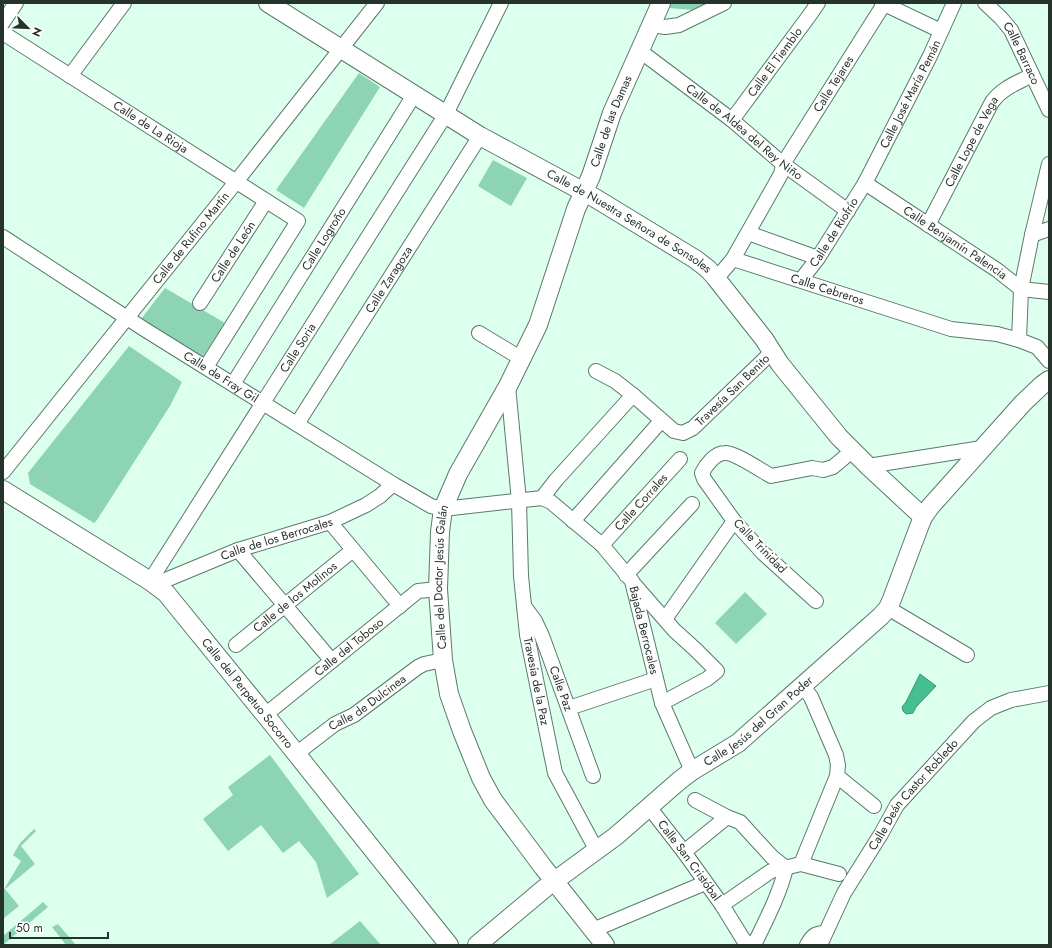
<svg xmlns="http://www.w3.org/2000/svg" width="1052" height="948" font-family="Jost,sans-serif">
<rect width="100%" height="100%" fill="#dfe"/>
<!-- green -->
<path fill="#8dd4b4" d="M 671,3 L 708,3 L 693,10 L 669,8 Z
M 359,73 L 380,87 L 304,208 L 276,190 Z
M 493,160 L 527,178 L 511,206 L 478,186 Z
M 165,288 L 225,323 L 202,358 L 141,319 Z
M 129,346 L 182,382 L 170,406 L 97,520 L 94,523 L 30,484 L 28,473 Z
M 745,592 L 767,614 L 736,644 L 715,623 Z
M 270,755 L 359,874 L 327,898 L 316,862 L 299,841 L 283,853 L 261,825 L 228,851 L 203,819 L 233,795 L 228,787 Z
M 34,829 L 36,831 L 21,846 L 35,864 L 5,889 L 19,906 L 3,919 L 3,891 L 21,861 L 13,855 L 20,843 Z
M 43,902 L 48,907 L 3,945 L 3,936 Z
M 360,921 L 381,945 L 329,945 Z
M 58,924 L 76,945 L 66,945 L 52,927 Z"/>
<!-- water -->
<path fill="#45bf91" stroke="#3c9573" d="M 920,674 L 936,686 L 916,707 L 913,713 L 906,714 L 903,711 L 902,707 L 906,702 Z"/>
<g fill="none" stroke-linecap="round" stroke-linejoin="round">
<!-- minor casing -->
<g stroke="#5b796b" stroke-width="16">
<g id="minor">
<path d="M 882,3 L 941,31"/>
<path id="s1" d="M 985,3 L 1001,18 L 1011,30 L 1049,110"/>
<path d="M 3,22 L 16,3"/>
<path d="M 652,25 L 665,27 L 679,25 L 724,3"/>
<path id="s2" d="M 3,33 L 298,221 L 206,367"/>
<path id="s3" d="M 640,51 L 732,120 L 783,164 L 848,211"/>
<path d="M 70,76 L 124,3"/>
<path id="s4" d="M 732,120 L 809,16 L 818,3"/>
<path id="s5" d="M 865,183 L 997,270 L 1021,289 L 1049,292"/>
<path id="s6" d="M 928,225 L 992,102 C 1002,88 1017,83 1032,75"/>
<path d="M 748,233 L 818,258"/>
<path d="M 1032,235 L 1049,229"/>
<path id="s7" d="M 3,237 L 144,329 L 393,484 L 431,506 L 443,509 L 542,498 L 556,480 L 633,395"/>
<path id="s8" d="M 733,259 L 951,329 L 997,334 L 1019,340 L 1037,347 L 1049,361"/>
<path id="s9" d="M 715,277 L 722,272 L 733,259 L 781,174 L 783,164 L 884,4"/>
<path id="s10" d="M 801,280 L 818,258 L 865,183 L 930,56 L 954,3"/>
<path id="s11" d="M 200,303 L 266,201"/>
<path d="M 479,333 L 522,359"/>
<path d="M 1019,340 L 1021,289 L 1032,235 L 1049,164"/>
<path id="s12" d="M 596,371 L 615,381 L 633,395 L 674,431 L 683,433 L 693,428 L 772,352"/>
<path id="s13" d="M 233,384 L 414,95"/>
<path id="s14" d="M 508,386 L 519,501 L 521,576 L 527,635 L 555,773 L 597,851"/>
<path id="s15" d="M 297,424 L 480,136"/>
<path d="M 868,466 L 982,448"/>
<path id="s16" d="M 3,472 L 228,192 L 377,3"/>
<path id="s17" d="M 542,498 L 551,502 L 602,545 L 632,581 L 662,703 L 692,771"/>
<path d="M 573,521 L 661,421"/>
<path d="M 330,522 L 400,606"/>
<path id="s18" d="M 602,545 L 680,459"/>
<path d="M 238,550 L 332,661"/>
<path d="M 626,575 L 692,504"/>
<path id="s19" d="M 150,581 L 446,114 L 501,3"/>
<path d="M 633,583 L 674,630 L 696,650 L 717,671 L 707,679 L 662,703"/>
<path id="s20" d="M 156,584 L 238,550 L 330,522 L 366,505 L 380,496 L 393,484"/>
<path d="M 816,601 L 763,553 L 734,521 L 704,479 L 702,473 C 706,465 715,453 725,453 C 734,452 762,471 771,476 L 812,468 L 823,470 L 833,467 L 852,451"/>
<path id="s21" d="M 524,606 L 535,621 L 542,636 L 593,776"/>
<path d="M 888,608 L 967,655"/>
<path d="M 665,619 L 734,521"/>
<path id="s22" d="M 236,645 L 353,550"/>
<path d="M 569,708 L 656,679"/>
<path id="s23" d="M 265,715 L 418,591 L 438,589"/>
<path id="s24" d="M 296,754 L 335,724 L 354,715 L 418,667 L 424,664 L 443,660"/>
<path d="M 837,776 L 874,806"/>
<path d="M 695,800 L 727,817"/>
<path id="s25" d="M 649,807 L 684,852 L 722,905 L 771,871 L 801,864 L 839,874"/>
<path d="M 684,852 L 727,817 L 740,822 L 772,857 L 786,868 C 779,896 766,920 754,945"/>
<path d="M 801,864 L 837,776 L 838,765 L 836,755 L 811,697 L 802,685"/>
<path d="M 722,905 L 743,939 L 750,945"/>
<path d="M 593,930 L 705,883"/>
<path d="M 807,945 C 812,936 815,933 825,933"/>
<path id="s26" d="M 820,945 L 844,893 L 881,834 L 897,805 L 974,721 L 991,708 L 1011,700 L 1049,693"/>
</g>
</g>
<!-- tertiary casing -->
<g stroke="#5b796b" stroke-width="20">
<g id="tertiary">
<path id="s27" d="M 268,3 L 480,136 L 595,198 L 695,259 L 708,269 L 715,277 L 764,339 L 780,364 L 839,437 L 868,466 L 923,517"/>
<path id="s28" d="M 3,490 L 150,581 L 166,593 L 275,727 L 449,945"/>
<path id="s29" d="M 477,945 L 545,888 L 616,836 L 680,780 L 692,771 L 738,743 L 881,616 L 888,608 L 892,599 L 919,527 L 923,517 L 930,507 L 1023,403 L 1042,385 L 1049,380"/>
<path id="s30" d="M 605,945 L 543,867 L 493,800 L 481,778 L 462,731 L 449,694 L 443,660 L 438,589 L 440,532 L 443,509 L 458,474 L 508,386 L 538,325 L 576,209 L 591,176 L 612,113 L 661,3"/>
</g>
</g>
<!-- minor -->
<use href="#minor" stroke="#fff" stroke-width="14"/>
<!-- tertiary -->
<use href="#tertiary" stroke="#fff" stroke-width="18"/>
</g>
<g text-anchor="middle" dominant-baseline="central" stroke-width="4" stroke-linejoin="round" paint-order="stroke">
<!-- street labels -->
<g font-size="12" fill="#26332d" stroke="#fff">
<text stroke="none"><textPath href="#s1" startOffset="63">Calle Barraco</textPath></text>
<text stroke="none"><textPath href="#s4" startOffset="72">Calle El Tiemblo</textPath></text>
<text stroke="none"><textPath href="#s9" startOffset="228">Calle Tejares</textPath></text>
<text stroke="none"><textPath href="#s10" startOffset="216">Calle José María Pemán</textPath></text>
<text stroke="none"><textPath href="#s30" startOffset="908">Calle de las Damas</textPath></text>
<text stroke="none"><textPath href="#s2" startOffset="175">Calle de La Rioja</textPath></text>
<text stroke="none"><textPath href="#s3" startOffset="132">Calle de Aldea del Rey Niño</textPath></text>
<text stroke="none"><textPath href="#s6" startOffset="94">Calle Lope de Vega</textPath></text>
<text stroke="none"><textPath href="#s27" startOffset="422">Calle de Nuestra Señora de Sonsoles</textPath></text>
<text stroke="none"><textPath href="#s10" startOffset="58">Calle de Riofrío</textPath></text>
<text stroke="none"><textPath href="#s16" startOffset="300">Calle de Rufino Martín</textPath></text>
<text stroke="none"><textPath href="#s13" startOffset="171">Calle Logroño</textPath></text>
<text stroke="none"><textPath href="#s5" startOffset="108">Calle Benjamín Palencia</textPath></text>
<text stroke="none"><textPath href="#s11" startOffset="61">Calle de León</textPath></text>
<text stroke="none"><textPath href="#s15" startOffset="171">Calle Zaragoza</textPath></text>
<text stroke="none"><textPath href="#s8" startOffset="99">Calle Cebreros</textPath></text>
<text stroke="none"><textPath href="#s19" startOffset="276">Calle Soria</textPath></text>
<text stroke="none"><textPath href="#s7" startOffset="259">Calle de Fray Gil</textPath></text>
<text stroke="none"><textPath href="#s12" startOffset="174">Travesía San Benito</textPath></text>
<text stroke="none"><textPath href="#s18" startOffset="58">Calle Corrales</textPath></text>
<text stroke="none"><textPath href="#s20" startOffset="129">Calle de los Berrocales</textPath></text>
<text transform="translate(760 546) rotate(46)">Calle Trinidad</text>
<text stroke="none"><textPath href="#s30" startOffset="416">Calle del Doctor Jesús Galán</textPath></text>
<text stroke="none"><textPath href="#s22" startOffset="76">Calle de los Molinos</textPath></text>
<text stroke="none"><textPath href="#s17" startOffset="174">Bajada Berrocales</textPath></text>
<text stroke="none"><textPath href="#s23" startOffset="108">Calle del Toboso</textPath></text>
<text stroke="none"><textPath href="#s14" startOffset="297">Travesía de la Paz</textPath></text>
<text stroke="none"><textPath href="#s21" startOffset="91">Calle Paz</textPath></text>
<text stroke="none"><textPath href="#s28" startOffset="322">Calle del Perpetuo Socorro</textPath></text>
<text stroke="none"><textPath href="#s24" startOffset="88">Calle de Dulcinea</textPath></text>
<text stroke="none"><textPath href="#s29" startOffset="360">Calle Jesús del Gran Poder</textPath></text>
<text stroke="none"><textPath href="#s26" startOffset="178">Calle Deán Castor Robledo</textPath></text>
<text stroke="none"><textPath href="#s25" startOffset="67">Calle San Cristóbal</textPath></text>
</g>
</g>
<!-- border -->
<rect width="1052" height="948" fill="none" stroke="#26332d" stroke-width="8"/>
<!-- north arrow -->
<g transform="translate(28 28) rotate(114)" stroke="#ffffff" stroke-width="3" paint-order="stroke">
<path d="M0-3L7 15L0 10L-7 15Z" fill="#26332d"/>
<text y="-6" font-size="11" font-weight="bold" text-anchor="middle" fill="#26332d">N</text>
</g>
<!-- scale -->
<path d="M10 932v6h98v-6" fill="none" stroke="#26332d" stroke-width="2"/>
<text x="16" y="932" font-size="12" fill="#26332d" stroke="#ffffff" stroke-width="3" paint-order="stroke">50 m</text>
</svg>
